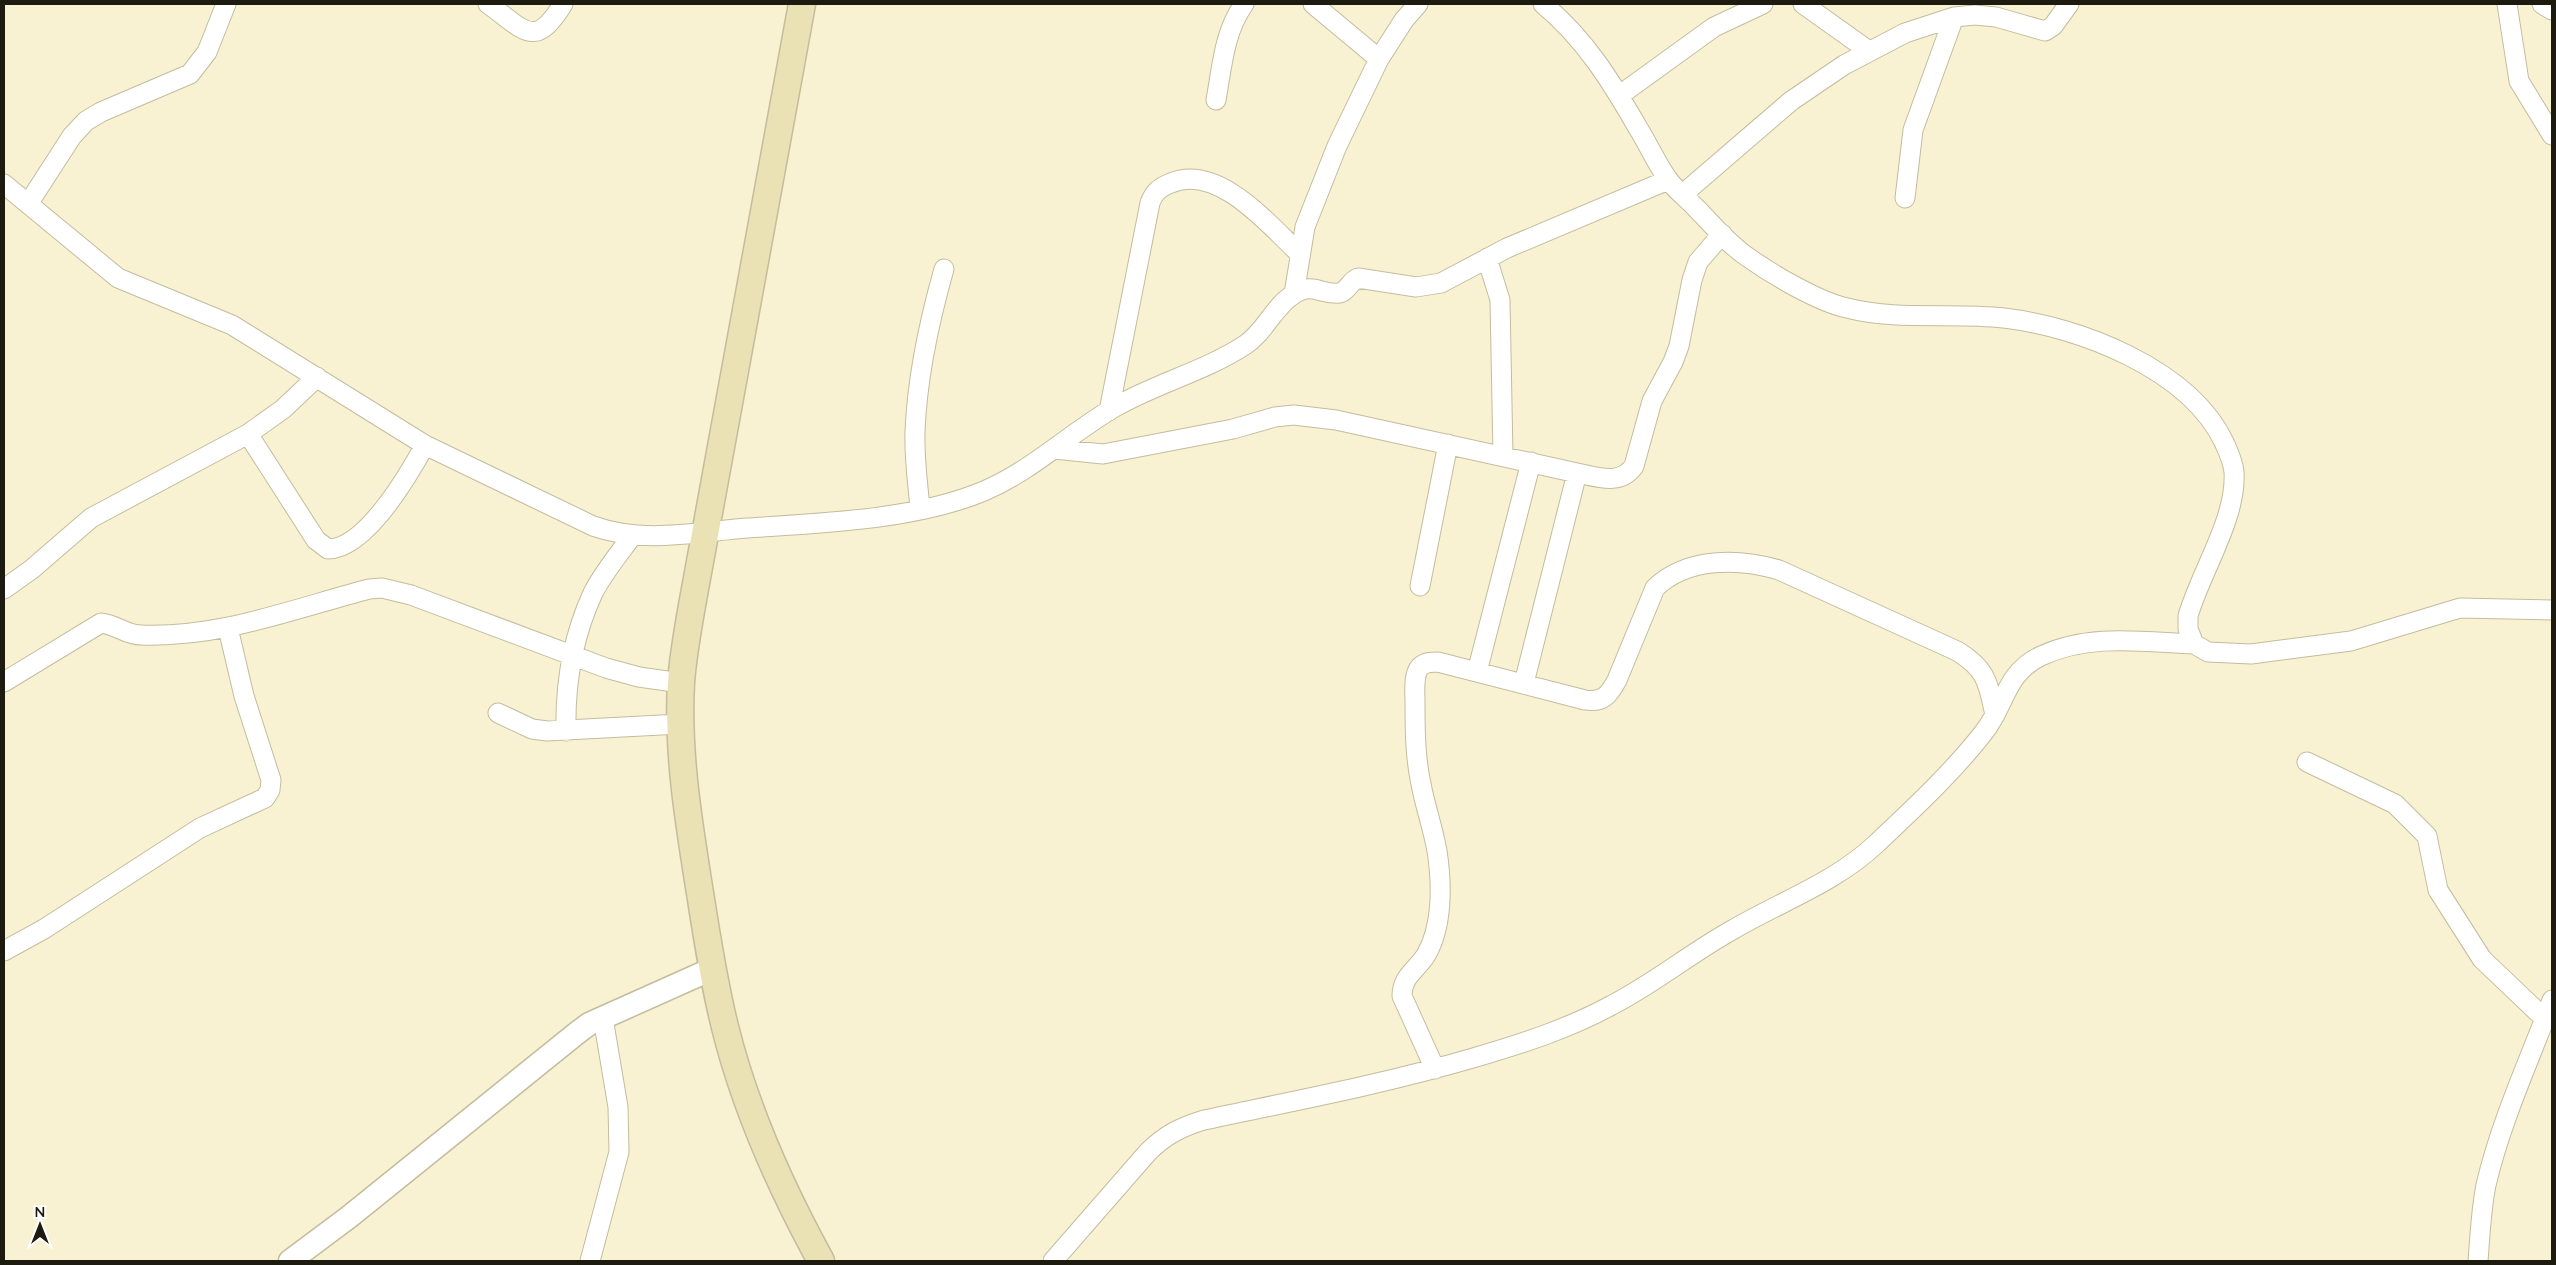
<svg xmlns="http://www.w3.org/2000/svg" width="2556" height="1265" font-family="Lato,sans-serif">
<rect width="100%" height="100%" fill="#f9f2d2"/>
<g fill="none" stroke-linecap="round" stroke-linejoin="round">
<!-- minor casing -->
<g stroke="#c3bc9d" stroke-width="21">
<path id="minor" d="M 488,4 C 524,29 534,51 563,4
M 1313,4 L 1379,59
M 1543,4 C 1585,39 1611,81 1638,128 C 1648,144 1656,162 1667,178 C 1674,189 1687,198 1696,208 C 1713,225 1729,245 1749,258 C 1773,275 1819,302 1847,308 C 1898,321 1952,312 2004,318 C 2080,327 2189,369 2224,442 C 2228,451 2233,461 2234,472 C 2237,518 2201,571 2188,616 L 2188,629 L 2194,644 L 2208,652 L 2251,654 L 2351,641 L 2460,608 L 2552,610
M 1803,4 L 1869,51
M 2507,4 L 2519,81 L 2552,135
M 2542,4 L 2552,10
M 1620,95 L 1714,27 L 1763,4
M 1216,100 C 1222,67 1224,32 1244,4
M 4,184 L 118,278 L 232,325 L 425,445 L 593,526 C 643,544 695,532 747,528 C 822,523 915,520 984,491 C 1033,470 1070,433 1115,407 C 1157,383 1205,371 1245,345 C 1265,332 1274,306 1294,294 C 1314,282 1320,295 1339,293 C 1347,292 1350,281 1358,278 L 1416,287 L 1441,283 L 1507,248 L 1668,180
M 1683,194 L 1791,101 L 1844,65 L 1905,33 L 1954,17 L 1975,15 L 1996,17 L 2045,31 L 2053,26 L 2069,4
M 1905,198 L 1913,130 L 1954,17
M 28,204 L 72,136 L 86,121 L 101,112 L 190,74 L 207,52 L 226,4
M 1487,258 L 1500,300 L 1503,456
M 1294,294 L 1305,227 L 1337,146 L 1379,59 L 1404,20 L 1418,4
M 1109,411 L 1150,203 C 1154,192 1160,187 1171,183 C 1218,163 1269,225 1299,253
M 248,434 L 316,540 L 328,549 C 366,549 409,474 425,445
M 1054,449 L 1103,454 L 1233,429 L 1275,417 L 1294,415 L 1336,420 L 1577,473 C 1598,477 1620,486 1634,466 L 1652,401 L 1673,362 L 1679,346 L 1692,280 L 1698,262 L 1722,234
M 920,509 C 918,484 914,458 915,432 C 917,377 929,322 944,269
M 1420,586 L 1448,444
M 4,589 L 32,569 L 91,518 L 248,434 L 283,409 L 317,377
M 1477,672 L 1531,462
M 4,682 L 101,623 C 115,624 126,635 141,635 C 220,638 293,609 369,589 L 382,588 L 411,595 L 606,668 L 639,677 L 681,683
M 1524,683 L 1577,473
M 498,713 L 532,729 L 547,731 L 680,724
M 566,731 C 565,684 573,636 593,593 C 603,573 619,554 632,536
M 2307,762 L 2395,804 L 2427,836 L 2438,890 L 2482,959 L 2545,1019
M 4,951 L 44,929 L 200,828 L 265,798 L 270,790 L 271,780 L 244,696 L 228,628
M 1435,1069 L 1402,996 C 1402,976 1416,971 1426,955 C 1443,926 1442,883 1437,851 C 1433,828 1425,806 1421,784 C 1415,756 1415,729 1415,701 C 1415,691 1413,675 1420,667 C 1425,662 1432,662 1438,662 L 1585,700 C 1603,703 1609,695 1617,680 L 1655,588 C 1687,557 1739,558 1779,570 L 1957,651 C 1987,669 1988,683 1995,715
M 590,1261 L 619,1152 L 618,1107 L 603,1018
M 1053,1261 L 1148,1152 C 1165,1135 1181,1127 1204,1120 C 1294,1101 1384,1084 1473,1058 C 1521,1044 1568,1029 1612,1005 C 1655,983 1692,952 1734,929 C 1782,901 1836,882 1876,844 C 1913,809 1953,772 1984,732 C 2006,704 2005,673 2041,656 C 2089,633 2143,642 2194,644
M 2478,1261 C 2480,1236 2481,1210 2486,1185 C 2501,1121 2529,1061 2552,1000"/>
</g>
<!-- tertiary casing -->
<g stroke="#c3bc9d" stroke-width="25">
<path id="tertiary" d="M 290,1261 L 349,1217 L 577,1033 L 589,1024 L 712,969"/>
</g>
<!-- secondary casing -->
<g stroke="#c3bc9d" stroke-width="29">
<path id="secondary" d="M 802,4 L 693,600 C 688,628 683,655 681,683 C 677,753 689,824 700,893 C 707,938 714,983 725,1027 C 745,1108 781,1188 821,1261"/>
</g>
<!-- minor -->
<use href="#minor" stroke="#fff" stroke-width="19"/>
<!-- tertiary -->
<use href="#tertiary" stroke="#fff" stroke-width="22"/>
<!-- secondary -->
<use href="#secondary" stroke="#eae1b5" stroke-width="26"/>
</g>
<!-- border -->
<rect width="2556" height="1265" fill="none" stroke="#1d1a0f" stroke-width="10"/>
<!-- north arrow -->
<g transform="translate(40 1225)" stroke="#ffffff" stroke-width="4" paint-order="stroke">
<path d="M0-4L9 19L0 12L-9 19Z" fill="#1d1a0f"/>
<text y="-8" font-size="14" font-weight="bold" text-anchor="middle" fill="#1d1a0f">N</text>
</g>
</svg>
